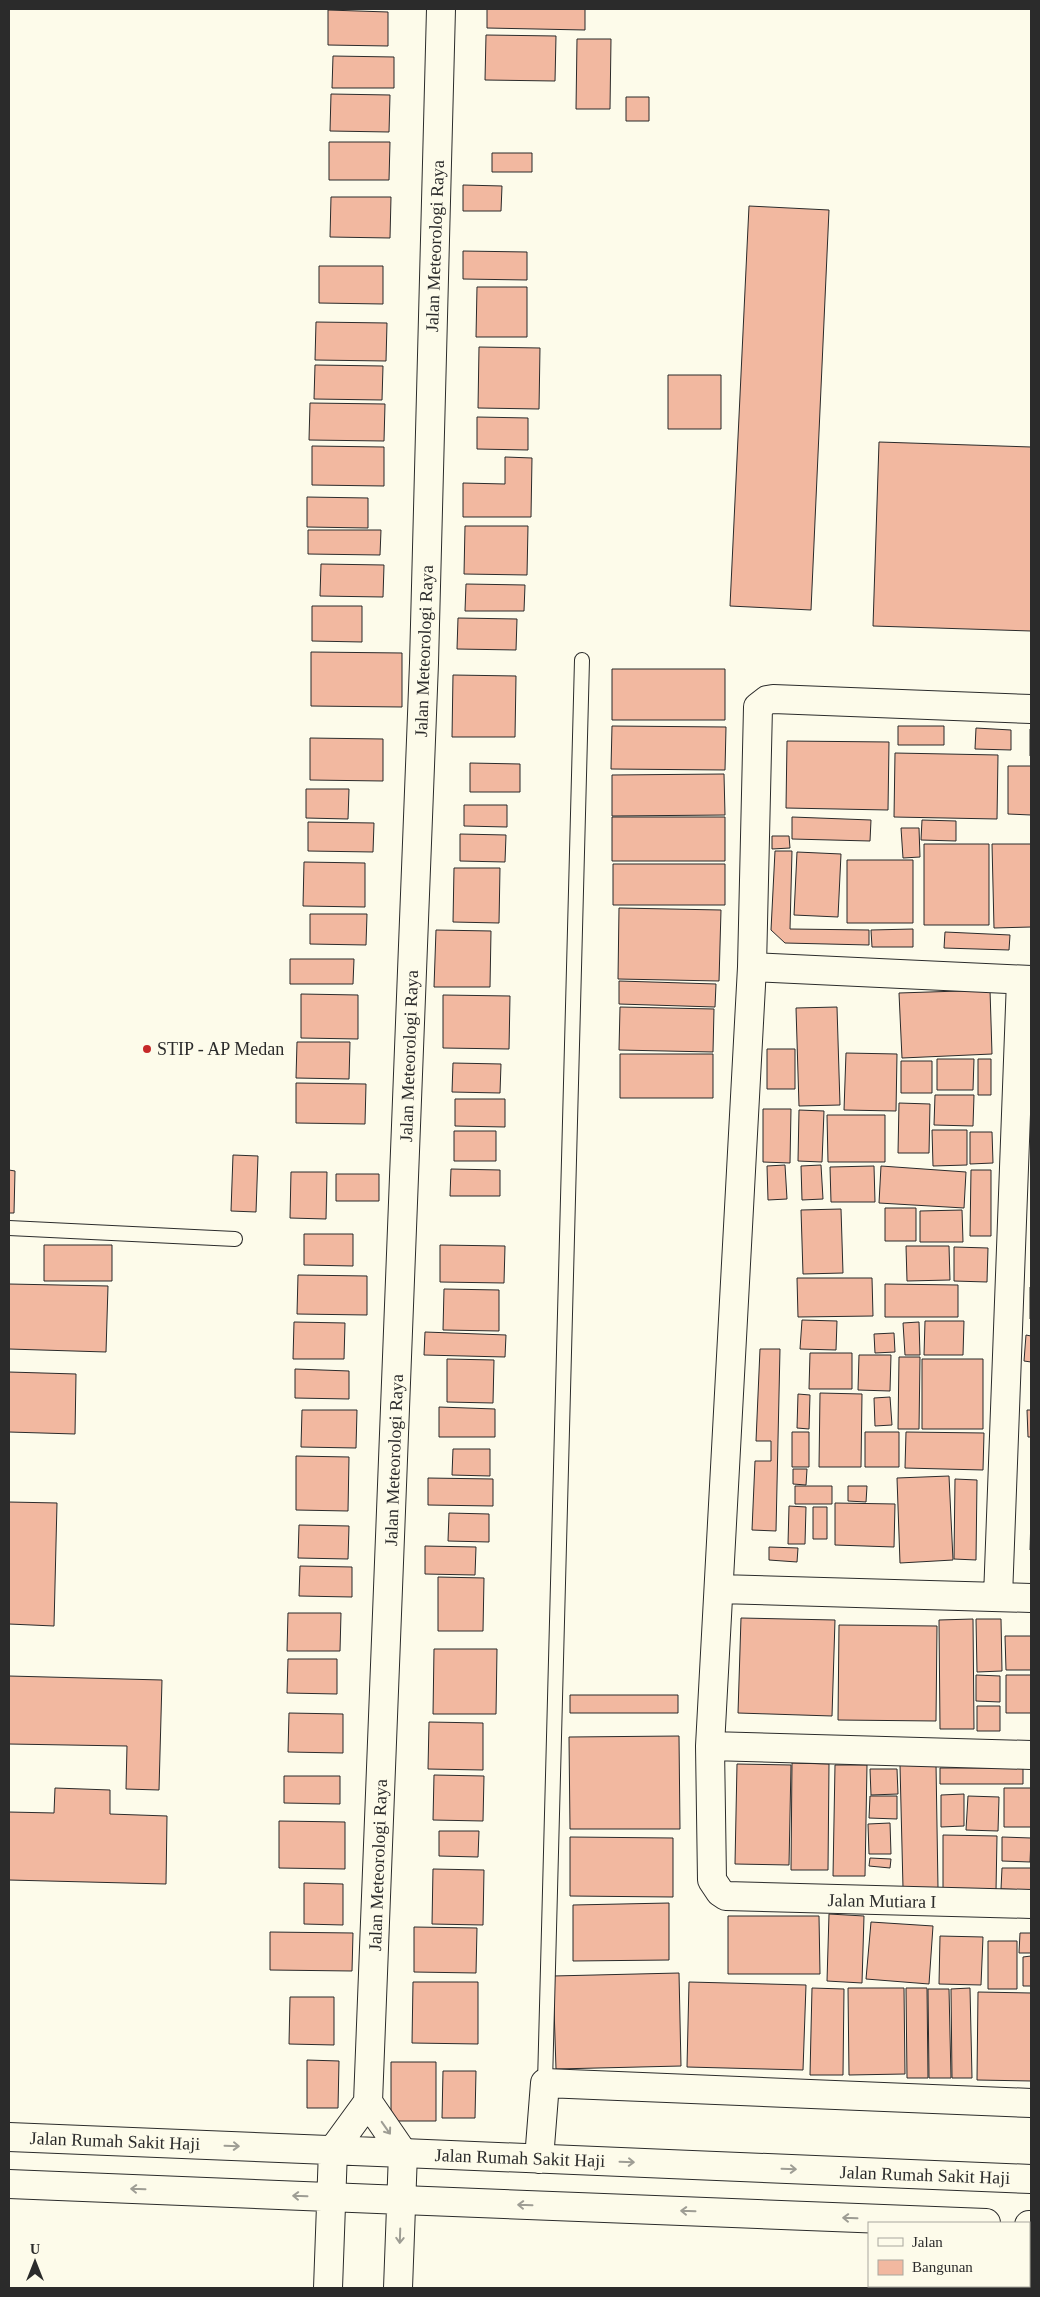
<svg xmlns="http://www.w3.org/2000/svg" width="1040" height="2297" font-family="'Times New Roman',serif">
<rect width="100%" height="100%" fill="#fdfbea"/>
<!-- building -->
<path fill="#f2b8a0" stroke="#2b2b2b" d="M 487,9 L 585,9 L 585,30 L 487,28 Z
M 328,10 L 388,12 L 388,46 L 328,45 Z
M 486,35 L 556,36 L 555,81 L 485,80 Z
M 577,39 L 611,39 L 610,109 L 576,109 Z
M 333,56 L 394,57 L 394,88 L 332,88 Z
M 331,94 L 390,95 L 389,132 L 330,131 Z
M 626,97 L 649,97 L 649,121 L 626,121 Z
M 329,142 L 390,142 L 389,180 L 329,180 Z
M 492,153 L 532,153 L 532,172 L 492,172 Z
M 463,185 L 502,186 L 501,211 L 463,211 Z
M 331,197 L 391,197 L 390,238 L 330,237 Z
M 749,206 L 829,210 L 811,610 L 730,606 Z
M 463,251 L 527,252 L 527,280 L 463,279 Z
M 319,266 L 383,266 L 383,304 L 319,303 Z
M 477,287 L 527,287 L 527,337 L 476,337 Z
M 316,322 L 387,323 L 386,361 L 315,360 Z
M 479,347 L 540,348 L 539,409 L 478,408 Z
M 315,365 L 383,366 L 382,400 L 314,399 Z
M 668,375 L 721,375 L 721,429 L 668,429 Z
M 310,403 L 385,404 L 384,441 L 309,440 Z
M 477,417 L 528,418 L 528,450 L 477,449 Z
M 879,442 L 1031,447 L 1031,631 L 873,626 Z
M 312,446 L 384,447 L 384,486 L 312,485 Z
M 505,457 L 532,458 L 531,517 L 463,517 L 463,483 L 505,484 Z
M 307,497 L 368,498 L 368,528 L 307,527 Z
M 465,526 L 528,526 L 527,575 L 464,574 Z
M 308,530 L 381,530 L 380,555 L 308,554 Z
M 321,564 L 384,565 L 383,597 L 320,596 Z
M 466,584 L 525,585 L 524,611 L 465,611 Z
M 312,606 L 362,606 L 362,642 L 312,641 Z
M 458,618 L 517,619 L 516,650 L 457,649 Z
M 311,652 L 402,653 L 402,707 L 311,706 Z
M 612,669 L 725,669 L 725,720 L 612,720 Z
M 453,675 L 516,676 L 515,737 L 452,737 Z
M 612,726 L 726,727 L 725,770 L 611,769 Z
M 898,726 L 944,726 L 944,745 L 898,745 Z
M 976,728 L 1011,730 L 1011,750 L 975,749 Z
M 1030,729 L 1031,729 L 1031,756 L 1030,756 Z
M 310,738 L 383,739 L 383,781 L 310,780 Z
M 787,741 L 889,742 L 888,810 L 786,808 Z
M 895,753 L 998,755 L 997,819 L 894,817 Z
M 470,763 L 520,764 L 520,792 L 470,792 Z
M 1008,766 L 1031,766 L 1031,815 L 1008,814 Z
M 724,774 L 725,815 L 612,816 L 612,775 Z
M 306,789 L 349,789 L 348,819 L 306,818 Z
M 464,805 L 507,805 L 507,827 L 464,826 Z
M 612,817 L 725,817 L 725,861 L 612,861 Z
M 792,817 L 871,820 L 870,841 L 792,839 Z
M 922,820 L 956,821 L 956,841 L 921,840 Z
M 308,822 L 374,823 L 373,852 L 308,851 Z
M 901,828 L 919,828 L 920,857 L 903,858 Z
M 460,834 L 506,835 L 505,862 L 460,861 Z
M 772,836 L 789,836 L 790,848 L 772,849 Z
M 924,844 L 989,844 L 989,925 L 924,925 Z
M 992,844 L 1031,844 L 1031,927 L 994,928 Z
M 775,851 L 792,851 L 790,929 L 869,930 L 869,945 L 785,943 L 771,930 Z
M 797,852 L 841,854 L 838,917 L 794,915 Z
M 847,860 L 913,860 L 913,923 L 847,923 Z
M 304,862 L 365,863 L 365,907 L 303,906 Z
M 613,864 L 725,864 L 725,905 L 613,905 Z
M 454,868 L 500,868 L 499,923 L 453,922 Z
M 619,908 L 721,910 L 719,981 L 618,979 Z
M 310,914 L 367,914 L 366,945 L 310,944 Z
M 913,929 L 913,947 L 872,947 L 871,930 Z
M 436,930 L 491,931 L 490,987 L 434,987 Z
M 945,932 L 1010,935 L 1009,950 L 944,948 Z
M 290,959 L 354,959 L 353,984 L 290,984 Z
M 619,981 L 716,984 L 715,1007 L 619,1004 Z
M 990,990 L 992,1054 L 902,1058 L 899,993 Z
M 301,994 L 358,995 L 358,1039 L 301,1038 Z
M 443,995 L 510,996 L 509,1049 L 443,1048 Z
M 620,1007 L 714,1009 L 713,1052 L 619,1050 Z
M 837,1007 L 840,1105 L 799,1106 L 796,1008 Z
M 297,1042 L 350,1042 L 349,1079 L 296,1078 Z
M 767,1049 L 795,1049 L 795,1089 L 767,1089 Z
M 846,1053 L 897,1054 L 896,1111 L 844,1110 Z
M 620,1054 L 713,1054 L 713,1098 L 620,1098 Z
M 937,1059 L 974,1059 L 973,1090 L 937,1090 Z
M 978,1059 L 991,1059 L 991,1095 L 978,1095 Z
M 901,1061 L 932,1061 L 932,1093 L 901,1093 Z
M 453,1063 L 501,1064 L 500,1093 L 452,1092 Z
M 296,1083 L 366,1084 L 365,1124 L 296,1123 Z
M 935,1095 L 974,1095 L 973,1126 L 934,1125 Z
M 455,1099 L 505,1099 L 505,1127 L 455,1126 Z
M 899,1103 L 930,1104 L 929,1153 L 898,1153 Z
M 763,1109 L 791,1109 L 790,1163 L 763,1162 Z
M 799,1110 L 824,1111 L 822,1162 L 798,1161 Z
M 827,1115 L 885,1115 L 885,1162 L 828,1162 Z
M 932,1130 L 967,1130 L 967,1165 L 933,1166 Z
M 454,1131 L 496,1131 L 496,1161 L 454,1161 Z
M 970,1132 L 992,1132 L 993,1163 L 970,1164 Z
M 233,1155 L 258,1156 L 256,1212 L 231,1211 Z
M 785,1165 L 787,1199 L 768,1200 L 767,1166 Z
M 821,1165 L 823,1199 L 802,1200 L 801,1166 Z
M 874,1166 L 875,1202 L 831,1202 L 830,1167 Z
M 881,1166 L 966,1172 L 964,1208 L 879,1203 Z
M 451,1169 L 500,1170 L 500,1196 L 450,1196 Z
M 9,1170 L 15,1171 L 14,1213 L 9,1213 Z
M 971,1170 L 991,1170 L 991,1236 L 970,1236 Z
M 291,1172 L 327,1172 L 326,1219 L 290,1218 Z
M 336,1174 L 379,1174 L 379,1201 L 336,1201 Z
M 885,1208 L 916,1208 L 916,1241 L 885,1241 Z
M 841,1209 L 843,1273 L 803,1274 L 801,1210 Z
M 962,1210 L 963,1242 L 920,1242 L 920,1211 Z
M 304,1234 L 353,1234 L 353,1266 L 304,1265 Z
M 44,1245 L 112,1245 L 112,1281 L 44,1281 Z
M 440,1245 L 505,1246 L 504,1283 L 440,1282 Z
M 906,1246 L 949,1246 L 950,1280 L 907,1281 Z
M 954,1247 L 988,1248 L 987,1282 L 954,1281 Z
M 298,1275 L 367,1276 L 367,1315 L 297,1314 Z
M 797,1278 L 872,1278 L 873,1316 L 798,1317 Z
M 9,1284 L 108,1286 L 106,1352 L 9,1349 Z
M 885,1284 L 958,1285 L 958,1317 L 885,1317 Z
M 1030,1287 L 1031,1287 L 1031,1319 L 1030,1319 Z
M 444,1289 L 499,1290 L 499,1331 L 443,1330 Z
M 802,1320 L 837,1321 L 836,1350 L 800,1349 Z
M 925,1321 L 964,1321 L 963,1355 L 924,1355 Z
M 294,1322 L 345,1323 L 344,1359 L 293,1359 Z
M 919,1322 L 920,1355 L 905,1355 L 903,1323 Z
M 425,1332 L 506,1335 L 505,1357 L 424,1355 Z
M 894,1333 L 895,1352 L 875,1353 L 874,1334 Z
M 1026,1335 L 1031,1336 L 1031,1362 L 1024,1361 Z
M 760,1349 L 780,1349 L 776,1531 L 752,1530 L 755,1461 L 771,1461 L 771,1441 L 756,1441 Z
M 810,1353 L 852,1353 L 852,1389 L 809,1389 Z
M 859,1355 L 891,1355 L 890,1391 L 858,1390 Z
M 899,1357 L 920,1357 L 919,1429 L 898,1429 Z
M 447,1359 L 494,1360 L 493,1403 L 447,1402 Z
M 922,1359 L 983,1359 L 983,1429 L 922,1429 Z
M 295,1369 L 349,1371 L 349,1399 L 295,1398 Z
M 9,1372 L 76,1374 L 75,1434 L 9,1432 Z
M 820,1393 L 862,1394 L 861,1467 L 819,1467 Z
M 798,1394 L 810,1395 L 809,1429 L 797,1428 Z
M 890,1397 L 892,1425 L 875,1426 L 874,1398 Z
M 439,1407 L 495,1409 L 495,1437 L 439,1437 Z
M 302,1410 L 357,1410 L 356,1448 L 301,1447 Z
M 1027,1410 L 1031,1410 L 1031,1437 L 1028,1437 Z
M 792,1432 L 809,1432 L 809,1467 L 792,1467 Z
M 865,1432 L 899,1432 L 899,1467 L 865,1467 Z
M 906,1432 L 984,1433 L 983,1470 L 905,1468 Z
M 453,1449 L 490,1449 L 490,1476 L 452,1475 Z
M 296,1456 L 349,1457 L 348,1511 L 296,1510 Z
M 793,1469 L 807,1469 L 806,1485 L 793,1484 Z
M 949,1476 L 953,1560 L 900,1563 L 897,1478 Z
M 428,1478 L 493,1479 L 493,1506 L 428,1505 Z
M 955,1479 L 977,1480 L 976,1560 L 954,1559 Z
M 795,1486 L 832,1486 L 832,1504 L 795,1504 Z
M 848,1486 L 867,1486 L 866,1502 L 848,1501 Z
M 9,1502 L 57,1503 L 54,1626 L 9,1624 Z
M 835,1503 L 895,1504 L 894,1547 L 835,1545 Z
M 789,1506 L 806,1507 L 805,1544 L 788,1544 Z
M 813,1507 L 827,1507 L 827,1539 L 813,1539 Z
M 449,1513 L 489,1514 L 489,1542 L 448,1541 Z
M 1031,1517 L 1031,1550 L 1030,1550 Z
M 299,1525 L 349,1526 L 348,1559 L 298,1558 Z
M 425,1546 L 476,1547 L 475,1575 L 425,1574 Z
M 769,1547 L 798,1548 L 797,1562 L 769,1560 Z
M 300,1566 L 352,1567 L 352,1597 L 299,1596 Z
M 438,1577 L 484,1578 L 483,1631 L 438,1631 Z
M 288,1613 L 341,1613 L 340,1651 L 287,1651 Z
M 741,1618 L 835,1620 L 832,1716 L 738,1713 Z
M 973,1619 L 974,1729 L 940,1729 L 939,1620 Z
M 976,1619 L 1001,1619 L 1002,1671 L 977,1672 Z
M 839,1625 L 937,1626 L 936,1721 L 838,1720 Z
M 1005,1636 L 1031,1636 L 1031,1670 L 1006,1670 Z
M 434,1649 L 497,1649 L 496,1714 L 433,1714 Z
M 288,1659 L 337,1659 L 337,1694 L 287,1693 Z
M 976,1675 L 1000,1676 L 1000,1702 L 976,1701 Z
M 1006,1675 L 1031,1675 L 1031,1713 L 1006,1713 Z
M 9,1676 L 162,1680 L 159,1790 L 126,1789 L 127,1746 L 9,1744 Z
M 570,1695 L 678,1695 L 678,1713 L 570,1713 Z
M 977,1706 L 1000,1706 L 1000,1731 L 977,1731 Z
M 289,1713 L 343,1714 L 343,1753 L 288,1752 Z
M 429,1722 L 483,1723 L 483,1770 L 428,1769 Z
M 679,1736 L 680,1829 L 570,1829 L 569,1737 Z
M 792,1763 L 829,1764 L 828,1870 L 791,1870 Z
M 737,1764 L 791,1765 L 789,1865 L 735,1864 Z
M 936,1764 L 938,1888 L 903,1888 L 900,1765 Z
M 835,1765 L 867,1765 L 865,1876 L 833,1876 Z
M 940,1768 L 1023,1768 L 1023,1784 L 940,1784 Z
M 870,1769 L 897,1769 L 898,1794 L 871,1795 Z
M 434,1775 L 484,1776 L 483,1821 L 433,1820 Z
M 284,1776 L 340,1776 L 340,1804 L 284,1803 Z
M 55,1788 L 110,1790 L 110,1814 L 167,1816 L 166,1884 L 9,1880 L 9,1812 L 54,1813 Z
M 1004,1788 L 1031,1788 L 1031,1827 L 1004,1827 Z
M 964,1794 L 964,1826 L 941,1827 L 941,1795 Z
M 870,1796 L 897,1796 L 897,1819 L 869,1818 Z
M 968,1796 L 999,1797 L 998,1831 L 966,1830 Z
M 279,1821 L 345,1822 L 345,1869 L 279,1868 Z
M 890,1823 L 891,1854 L 869,1854 L 868,1824 Z
M 439,1831 L 479,1831 L 478,1857 L 439,1856 Z
M 943,1835 L 997,1836 L 996,1891 L 943,1890 Z
M 570,1837 L 673,1838 L 673,1897 L 570,1896 Z
M 1002,1837 L 1031,1838 L 1030,1862 L 1002,1861 Z
M 870,1858 L 891,1859 L 890,1868 L 869,1866 Z
M 1002,1868 L 1031,1868 L 1031,1890 L 1001,1889 Z
M 433,1869 L 484,1870 L 483,1925 L 432,1924 Z
M 304,1883 L 343,1884 L 343,1925 L 304,1924 Z
M 669,1903 L 669,1960 L 573,1961 L 573,1905 Z
M 829,1914 L 864,1916 L 862,1983 L 827,1981 Z
M 728,1916 L 819,1916 L 820,1974 L 728,1974 Z
M 871,1922 L 933,1926 L 929,1984 L 866,1979 Z
M 414,1927 L 477,1928 L 476,1973 L 414,1972 Z
M 270,1932 L 353,1933 L 352,1971 L 270,1970 Z
M 1020,1933 L 1031,1933 L 1031,1953 L 1019,1953 Z
M 940,1936 L 983,1937 L 981,1985 L 939,1984 Z
M 988,1941 L 1017,1941 L 1017,1989 L 988,1989 Z
M 1031,1956 L 1031,1986 L 1023,1986 L 1023,1957 Z
M 679,1973 L 681,2066 L 556,2069 L 553,1976 Z
M 413,1982 L 478,1982 L 478,2044 L 412,2043 Z
M 689,1982 L 806,1985 L 803,2070 L 687,2067 Z
M 812,1988 L 844,1989 L 843,2075 L 810,2075 Z
M 848,1988 L 904,1988 L 905,2074 L 849,2075 Z
M 906,1988 L 927,1988 L 928,2078 L 907,2078 Z
M 970,1988 L 972,2078 L 952,2078 L 951,1989 Z
M 928,1989 L 949,1989 L 951,2078 L 929,2078 Z
M 978,1992 L 1031,1993 L 1031,2081 L 977,2080 Z
M 290,1997 L 334,1997 L 334,2045 L 289,2044 Z
M 307,2060 L 339,2061 L 338,2108 L 307,2108 Z
M 391,2062 L 436,2062 L 436,2121 L 391,2121 Z
M 443,2071 L 476,2071 L 475,2118 L 442,2118 Z
M 991,2286 L 1027,2286 L 1027,2288 L 991,2288 Z"/>
<g fill="none" stroke-linecap="round" stroke-linejoin="round">
<!-- lane casing -->
<g stroke="#2b2b2b" stroke-width="16">
<path id="lane" d="M 9,1228 L 235,1239
M 545,2083 L 582,660"/>
</g>
<!-- street casing -->
<g stroke="#2b2b2b" stroke-width="30">
<path id="street" d="M 1031,709 L 773,699 L 767,700 L 758,707 L 752,967 L 710,1746 L 712,1880 L 720,1892 L 726,1896 L 1031,1904
M 752,967 L 1031,980
M 719,1589 L 1031,1598
M 998,1597 L 1021,980
M 710,1746 L 1031,1755
M 403,2153 L 1031,2179
M 539,2159 L 545,2083 L 1031,2103
M 402,2200 L 986,2223
M 1029,2225 L 1031,2225"/>
</g>
<!-- secondary casing -->
<g stroke="#2b2b2b" stroke-width="30">
<path id="secondary" d="M 368,2102 L 403,2153
M 9,2137 L 403,2153
M 9,2184 L 402,2200
M 328,2288 L 333,2150 L 368,2102 L 424,663 L 441,9
M 398,2288 L 403,2153"/>
</g>
<!-- lane -->
<use href="#lane" stroke="#fdfbea" stroke-width="14"/>
<!-- street -->
<use href="#street" stroke="#fdfbea" stroke-width="28"/>
<!-- secondary -->
<use href="#secondary" stroke="#fdfbea" stroke-width="28"/>
</g>
<!-- one-way arrows -->
<defs><path id="oneway-shaft" d="M-6 0H5M1.5-3L5.5 0L1.5 3" fill="none" stroke-width="1.6" stroke-linecap="round" stroke-linejoin="round" transform="scale(1.25)"/></defs>
<g stroke="#9e9d94">
<use href="#oneway-shaft" transform="translate(386 2128) rotate(55)"/>
<use href="#oneway-shaft" transform="translate(232 2146) rotate(2)"/>
<use href="#oneway-shaft" transform="translate(627 2162) rotate(2)"/>
<use href="#oneway-shaft" transform="translate(789 2169) rotate(2)"/>
<use href="#oneway-shaft" transform="translate(138 2189) rotate(-178)"/>
<use href="#oneway-shaft" transform="translate(300 2196) rotate(-178)"/>
<use href="#oneway-shaft" transform="translate(525 2205) rotate(-178)"/>
<use href="#oneway-shaft" transform="translate(688 2211) rotate(-178)"/>
<use href="#oneway-shaft" transform="translate(850 2218) rotate(-178)"/>
<use href="#oneway-shaft" transform="translate(400 2236) rotate(92)"/>
</g>
<!-- markers -->
<circle fill="#c62828" stroke="#fdfbea" stroke-width="2" cx="147" cy="1049" r="5"/>
<g text-anchor="middle" dominant-baseline="central" stroke-width="4" stroke-linejoin="round" paint-order="stroke">
<!-- street labels -->
<g font-size="18" fill="#2b2b2b" stroke="#fdfbea">
<text transform="translate(435 246) rotate(-88)">Jalan Meteorologi Raya</text>
<text transform="translate(424 651) rotate(-88)">Jalan Meteorologi Raya</text>
<text transform="translate(409 1056) rotate(-88)">Jalan Meteorologi Raya</text>
<text transform="translate(394 1460) rotate(-88)">Jalan Meteorologi Raya</text>
<text transform="translate(378 1865) rotate(-88)">Jalan Meteorologi Raya</text>
<text transform="translate(882 1901) rotate(1)">Jalan Mutiara I</text>
<text transform="translate(115 2141) rotate(2)">Jalan Rumah Sakit Haji</text>
<text transform="translate(520 2158) rotate(2)">Jalan Rumah Sakit Haji</text>
<text transform="translate(925 2175) rotate(2)">Jalan Rumah Sakit Haji</text>
</g>
<!-- poi labels -->
<g font-size="18" fill="#2b2b2b" stroke="#fdfbea" text-anchor="start">
<text x="157" y="1049">STIP - AP Medan</text>
</g>
</g>
<!-- border -->
<rect width="1040" height="2297" fill="none" stroke="#2b2b2b" stroke-width="20"/>
<!-- legend -->
<rect x="868" y="2222" width="162" height="65" fill="#fdfbea" stroke="#a9a89e"/>
<rect x="878" y="2238" width="25" height="8" fill="#fdfbea" stroke="#a9a89e"/>
<text x="912" y="2247" font-size="15" fill="#2b2b2b">Jalan</text>
<rect x="878" y="2260" width="25" height="15" fill="#f2b8a0" stroke="#a9a89e"/>
<text x="912" y="2272" font-size="15" fill="#2b2b2b">Bangunan</text>
<!-- north arrow -->
<g transform="translate(35 2262)" stroke="#fdfbea" stroke-width="4" paint-order="stroke">
<path d="M0-4L9 19L0 12L-9 19Z" fill="#2b2b2b"/>
<text y="-8" font-size="14" font-weight="bold" text-anchor="middle" fill="#2b2b2b">U</text>
</g>
</svg>
